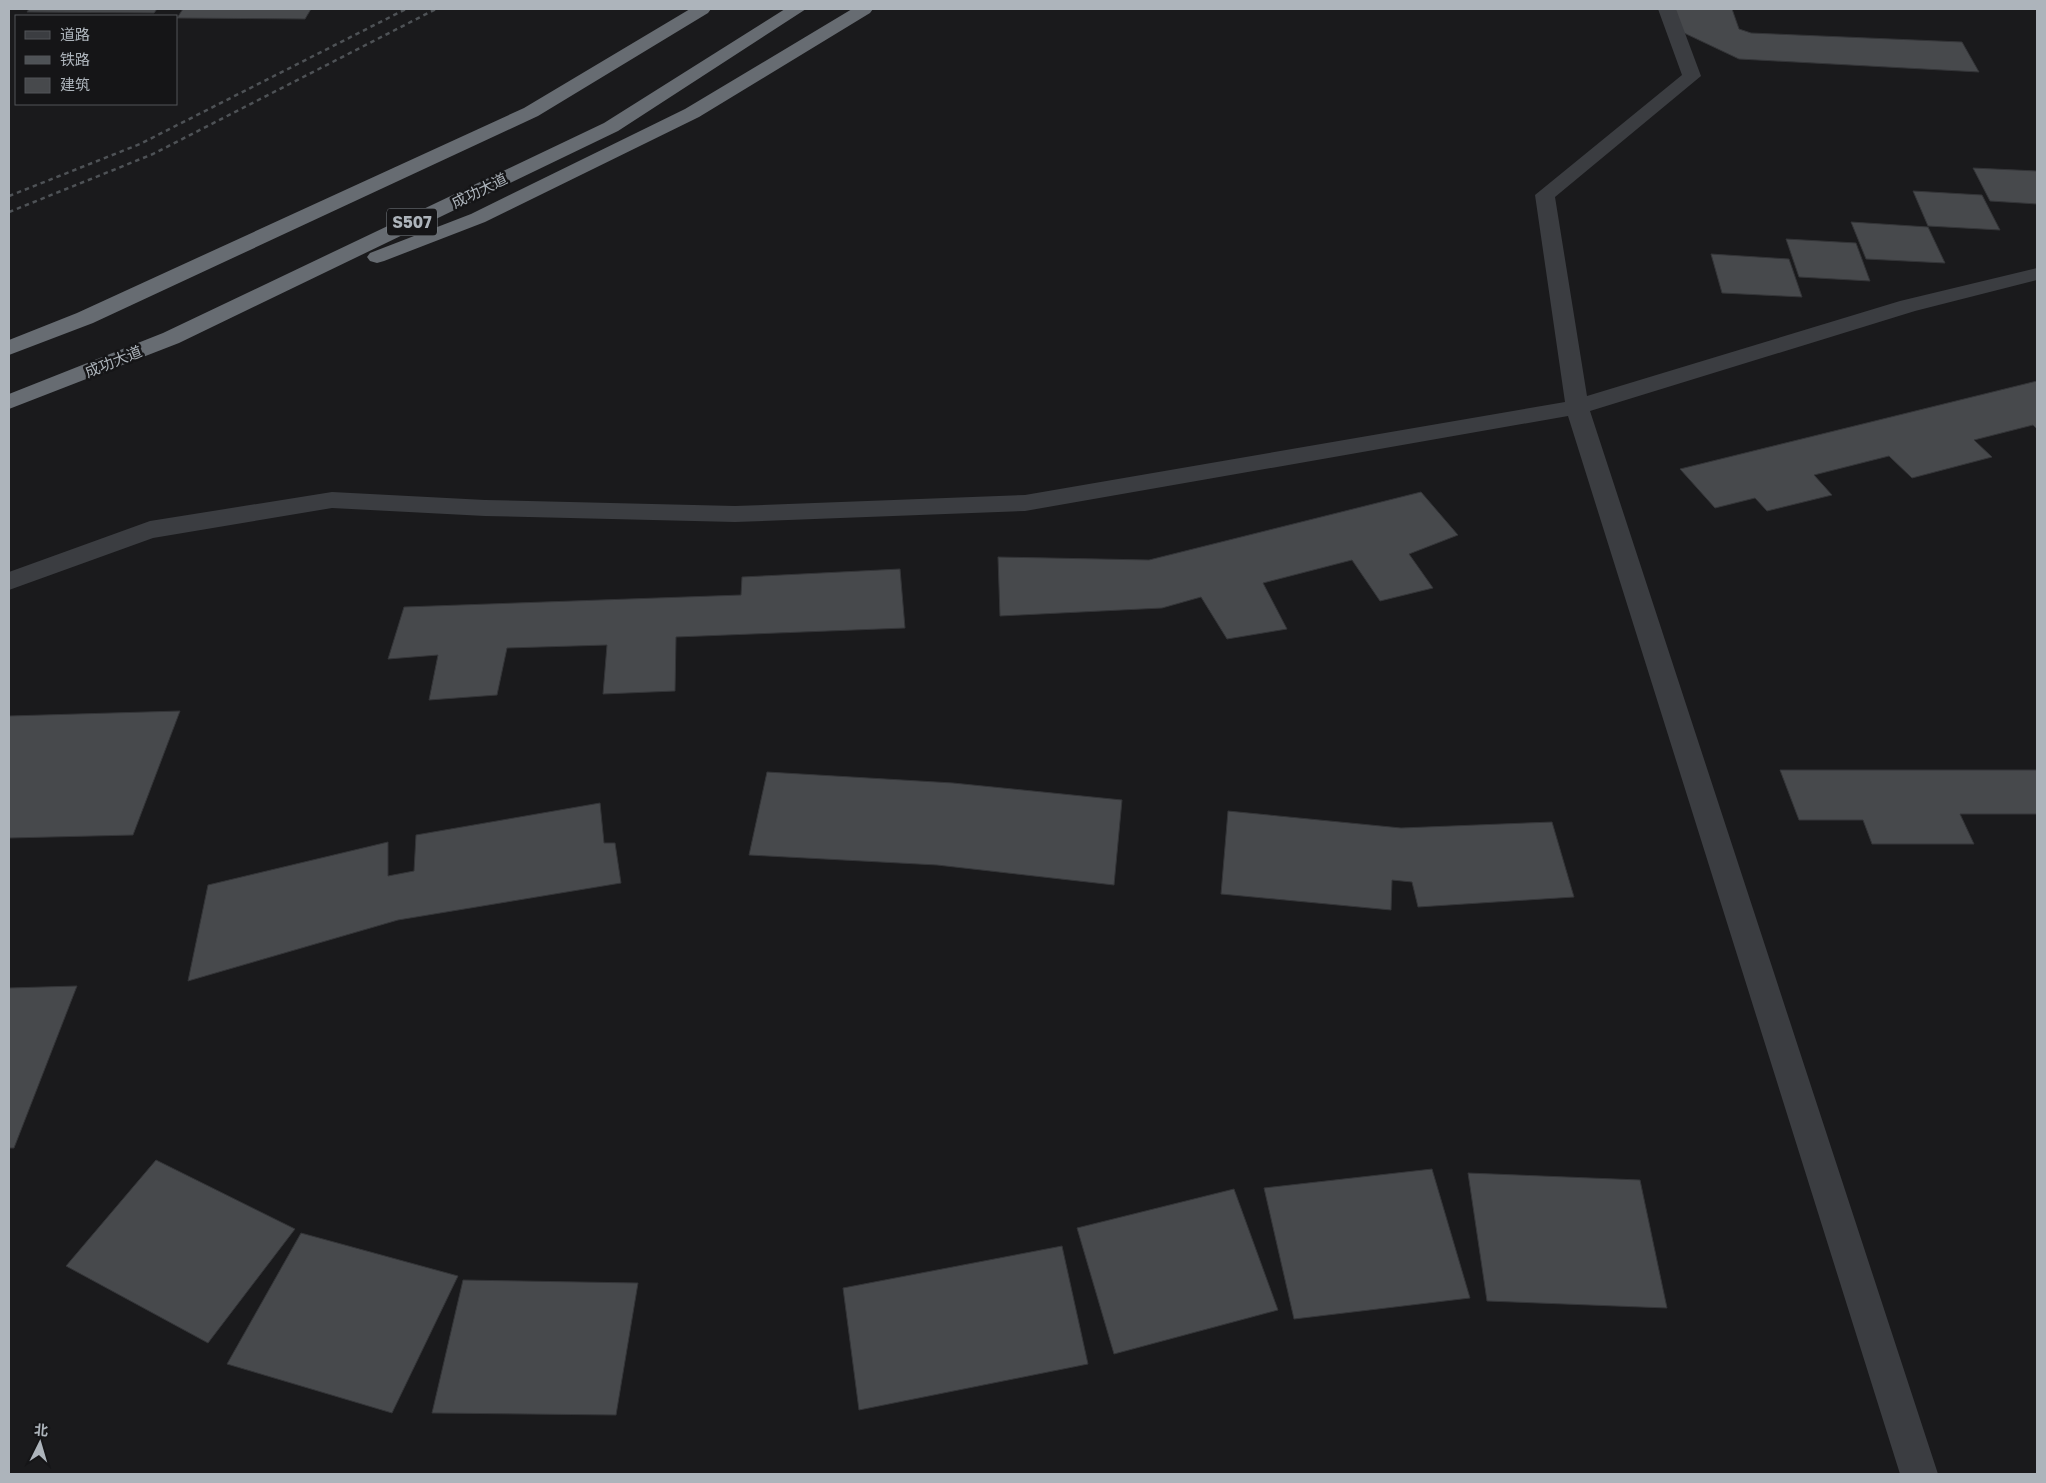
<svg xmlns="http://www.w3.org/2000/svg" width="2046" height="1483" font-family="'Golos Text','Noto Sans SC',sans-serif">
<rect width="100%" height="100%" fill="#1a1a1c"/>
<!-- building -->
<path fill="#47494c" stroke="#343538" d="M 29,9 L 157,9 L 154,13 L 27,12 Z
M 183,9 L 311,9 L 305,19 L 177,18 Z
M 1674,9 L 1732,9 L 1739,29 L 1751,33 L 1962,42 L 1979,72 L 1739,59 L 1682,32 Z
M 1973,168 L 2037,171 L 2037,204 L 1990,201 Z
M 1913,191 L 1982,195 L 2000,230 L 1928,226 Z
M 1851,222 L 1928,227 L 1945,263 L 1866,259 Z
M 1786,239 L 1856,243 L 1870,281 L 1799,277 Z
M 1711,254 L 1789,259 L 1802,297 L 1722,293 Z
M 2037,381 L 2037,429 L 2033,425 L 1974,440 L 1992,457 L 1912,478 L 1889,456 L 1814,475 L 1832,495 L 1767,511 L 1755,498 L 1715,508 L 1680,469 Z
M 1421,492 L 1458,535 L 1409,554 L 1433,588 L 1380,601 L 1352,560 L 1263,583 L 1287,629 L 1227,639 L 1201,597 L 1162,608 L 1000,616 L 998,557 L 1149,560 Z
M 900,569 L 905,628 L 676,637 L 675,691 L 603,694 L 607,645 L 507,648 L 497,695 L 429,700 L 438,655 L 388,659 L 404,607 L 741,595 L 742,577 Z
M 180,711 L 133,835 L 9,838 L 9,716 Z
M 1780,770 L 2037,770 L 2037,814 L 1960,814 L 1974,844 L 1872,844 L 1863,820 L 1799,820 Z
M 767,772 L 953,783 L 1122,800 L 1114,885 L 937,865 L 749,855 Z
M 600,803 L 604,843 L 615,843 L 621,883 L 398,920 L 188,981 L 208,885 L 388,842 L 388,876 L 414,871 L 416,835 Z
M 1228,811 L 1401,828 L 1552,822 L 1574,897 L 1418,907 L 1412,882 L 1392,880 L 1391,910 L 1221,894 Z
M 77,986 L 14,1148 L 9,1148 L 9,988 Z
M 156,1160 L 295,1229 L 208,1343 L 66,1266 Z
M 1432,1169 L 1470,1298 L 1294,1319 L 1264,1188 Z
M 1468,1173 L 1640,1180 L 1667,1308 L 1487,1301 Z
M 1234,1189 L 1278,1310 L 1114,1354 L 1077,1228 Z
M 301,1233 L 458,1276 L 392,1413 L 227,1364 Z
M 1062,1246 L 1088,1364 L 859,1410 L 843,1288 Z
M 463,1280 L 638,1283 L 616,1415 L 432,1413 Z"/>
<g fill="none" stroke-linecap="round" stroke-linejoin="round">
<!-- street -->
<path fill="#3b3d41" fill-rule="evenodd" d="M 1658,9 L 1676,9 L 1701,76 L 1555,197 L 1587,396 L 1900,301 L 2037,268 L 2037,280 L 1915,311 L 1590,411 L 1938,1474 L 1900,1474 L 1568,416 L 1025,511 L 735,522 L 485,516 L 332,508 L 153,538 L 9,590 L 9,572 L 150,521 L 332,492 L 485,500 L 735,506 L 1025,495 L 1565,402 L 1535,195 L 1682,75 Z"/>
<!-- highway -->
<path fill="#676c72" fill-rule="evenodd" d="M 690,9 L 711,9 L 708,13 L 538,116 L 93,323 L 9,355 L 9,340 L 77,313 L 524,108 Z
M 785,9 L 806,9 L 618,131 L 179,343 L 9,409 L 9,394 L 163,333 L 604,123 Z
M 852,9 L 873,9 L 870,13 L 699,117 L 485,222 L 384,261 L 377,263 L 370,261 L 367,257 L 370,253 L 471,214 L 685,109 Z"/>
<!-- rail -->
<path stroke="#4e5256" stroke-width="2.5" stroke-dasharray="4.5 4" stroke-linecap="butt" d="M 9,196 L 140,144 L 406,9
M 9,212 L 153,154 L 436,9"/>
</g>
<g text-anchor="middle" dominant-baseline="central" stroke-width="5" stroke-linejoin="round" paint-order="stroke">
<!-- far-street labels -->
<g font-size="15" fill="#adb4bb" stroke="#151517">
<text transform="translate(479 190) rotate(-26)">成功大道</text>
<text transform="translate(113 361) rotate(-22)">成功大道</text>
</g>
<!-- shield labels -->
<rect fill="#151517" stroke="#7f848a" stroke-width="1" x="387" y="208.5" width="50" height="27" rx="4"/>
<g font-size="16" font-weight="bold" fill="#adb4bb">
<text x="412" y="222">S507</text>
</g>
</g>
<!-- border -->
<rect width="2046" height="1483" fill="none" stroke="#adb4bb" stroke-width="20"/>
<!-- legend -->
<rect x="15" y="15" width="162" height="90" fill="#151517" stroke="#525559"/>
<rect x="25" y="31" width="25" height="8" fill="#3b3d41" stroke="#525559"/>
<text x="60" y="40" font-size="15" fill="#adb4bb">道路</text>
<rect x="25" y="56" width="25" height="8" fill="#4e5256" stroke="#525559"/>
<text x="60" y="65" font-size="15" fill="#adb4bb">铁路</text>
<rect x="25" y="78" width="25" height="15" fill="#47494c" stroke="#525559"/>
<text x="60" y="90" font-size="15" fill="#adb4bb">建筑</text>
<!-- north arrow -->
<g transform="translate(40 1443) rotate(5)" stroke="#151517" stroke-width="4" paint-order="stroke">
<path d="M0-4L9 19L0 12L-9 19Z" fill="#adb4bb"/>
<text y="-8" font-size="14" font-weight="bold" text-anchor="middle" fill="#adb4bb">北</text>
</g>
</svg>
